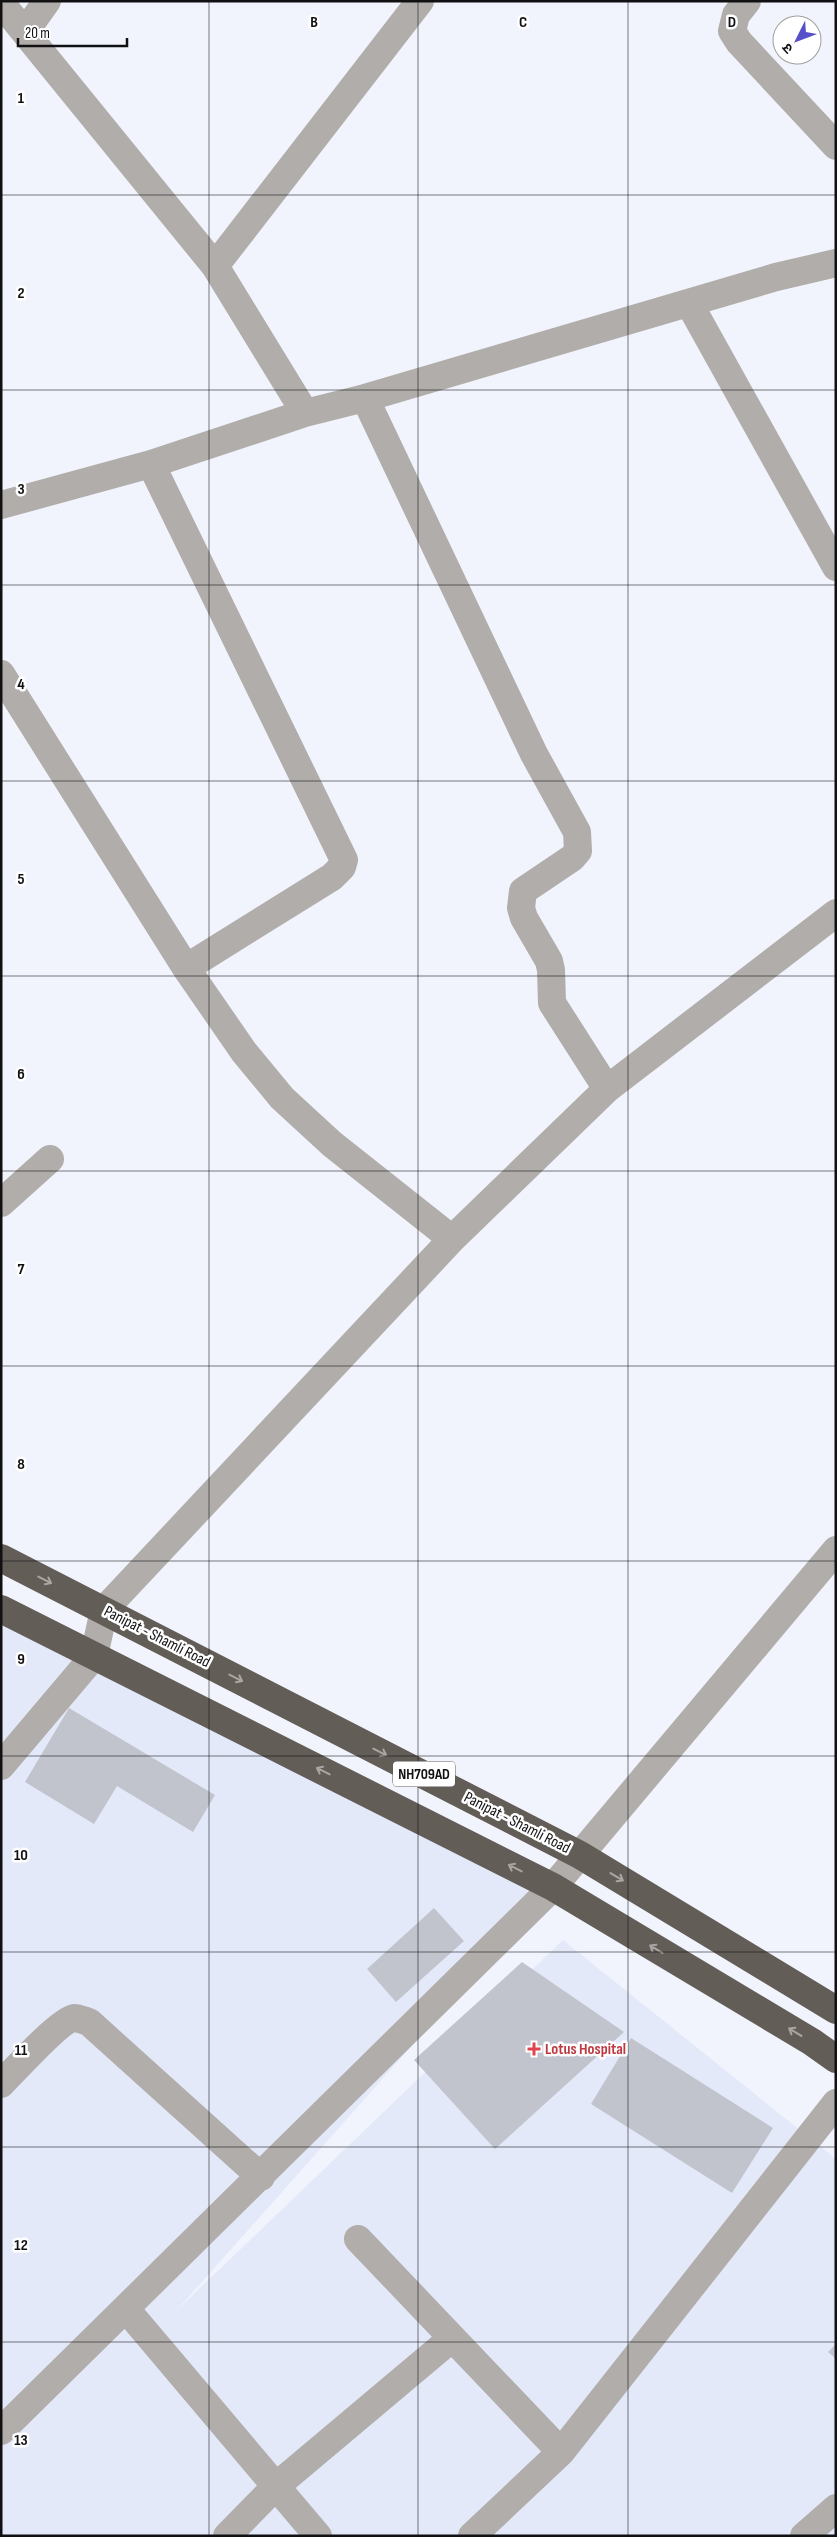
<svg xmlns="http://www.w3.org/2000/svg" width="837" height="2537" font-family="'Sofia Sans Condensed','Noto Sans Devanagari',sans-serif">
<rect width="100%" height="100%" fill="#f2f4fd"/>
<!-- built -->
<path fill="#e4e9f9" d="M 1,1601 L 553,1887 L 177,2310 L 563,1940 L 836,2159 L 836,2536 L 1,2536 Z"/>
<!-- building -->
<path fill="#c1c4cd" d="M 69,1708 L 215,1795 L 193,1832 L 117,1786 L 94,1824 L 25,1782 Z
M 434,1908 L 464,1941 L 396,2002 L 367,1969 Z
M 522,1962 L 624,2032 L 495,2149 L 414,2060 Z
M 631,2038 L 773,2128 L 732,2193 L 591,2104 Z
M 836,2344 L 836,2359 L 828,2352 Z"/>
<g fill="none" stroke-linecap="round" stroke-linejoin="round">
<!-- street -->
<path stroke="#b0adaa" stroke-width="28" d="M 747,1 L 736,15 L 732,31 L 739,42 L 836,146
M 1,3 L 215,266 L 305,413
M 25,32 L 47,1
M 215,266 L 420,1
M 689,303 L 836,567
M 365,398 L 534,754 L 577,832 L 578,851 L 572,858 L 523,891 L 521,908 L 524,918 L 549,961 L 551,970 L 552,1003 L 607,1089
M 151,464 L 344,860 L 342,867 L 332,877 L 186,968
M 1,505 L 151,464 L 305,413 L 365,398 L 776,277 L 836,263
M 1,674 L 186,968 L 244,1052 L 282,1098 L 332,1144 L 452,1239
M 1,1203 L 50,1159
M 1,1766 L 94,1656 L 104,1610 L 452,1239 L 607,1089 L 836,913
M 1,2084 C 14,2071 60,2020 74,2018 C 79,2018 85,2021 89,2022 L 261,2177
M 358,2239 L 561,2452
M 126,2309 L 318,2536
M 1,2431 L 553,1887 L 836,1550
M 227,2536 L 275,2487 L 451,2339
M 472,2536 L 561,2452 L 836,2103
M 804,2536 L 836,2508"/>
<!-- highway -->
<path stroke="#635d57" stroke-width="28" d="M 1,1558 L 580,1855 L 836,2010
M 1,1609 L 553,1887 L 812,2042 L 836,2059"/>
</g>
<!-- one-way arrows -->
<defs><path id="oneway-shaft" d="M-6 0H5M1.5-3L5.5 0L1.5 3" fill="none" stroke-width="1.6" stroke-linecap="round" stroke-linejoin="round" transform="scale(1.25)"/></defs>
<g stroke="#a9a6a3">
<use href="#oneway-shaft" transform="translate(45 1580) rotate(27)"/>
<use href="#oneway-shaft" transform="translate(236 1678) rotate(27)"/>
<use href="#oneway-shaft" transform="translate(380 1752) rotate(27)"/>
<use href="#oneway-shaft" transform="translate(323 1771) rotate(-153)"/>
<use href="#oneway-shaft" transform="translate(515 1868) rotate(-153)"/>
<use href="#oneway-shaft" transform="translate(617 1877) rotate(31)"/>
<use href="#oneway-shaft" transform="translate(656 1949) rotate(-149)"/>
<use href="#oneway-shaft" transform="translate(795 2032) rotate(-149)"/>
</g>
<!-- grid -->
<path fill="none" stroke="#111114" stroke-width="1" stroke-opacity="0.55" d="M 209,1 L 209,2536M 418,1 L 418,2536M 628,1 L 628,2536M 1,195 L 836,195M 1,390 L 836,390M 1,585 L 836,585M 1,781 L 836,781M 1,976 L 836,976M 1,1171 L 836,1171M 1,1366 L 836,1366M 1,1561 L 836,1561M 1,1756 L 836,1756M 1,1952 L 836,1952M 1,2147 L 836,2147M 1,2342 L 836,2342"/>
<!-- markers -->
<path fill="#e0444e" stroke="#fff" stroke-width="2" d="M531.5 2041.5h5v5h5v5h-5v5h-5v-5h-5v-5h5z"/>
<g text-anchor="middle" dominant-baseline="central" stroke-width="5" stroke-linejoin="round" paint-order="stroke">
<!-- shield labels -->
<rect fill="#fff" stroke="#58585a" stroke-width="1" x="393" y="1761.5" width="62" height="25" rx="4"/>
<g font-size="15" font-weight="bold" fill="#111114">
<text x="424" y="1774">NH709AD</text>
</g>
<!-- street labels -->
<g font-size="16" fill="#111114" stroke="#fff">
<text transform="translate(157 1637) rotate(27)">Panipat - Shamli Road</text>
<text transform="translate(517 1823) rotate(27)">Panipat - Shamli Road</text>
</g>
<!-- health labels -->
<g font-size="16" font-weight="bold" fill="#be3a42" stroke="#fff" text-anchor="start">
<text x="545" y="2049">Lotus Hospital</text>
</g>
</g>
<g font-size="16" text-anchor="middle" font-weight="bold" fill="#111114" stroke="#fff" stroke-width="5" stroke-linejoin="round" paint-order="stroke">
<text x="314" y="27">B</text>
<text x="523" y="27">C</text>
<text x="732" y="27">D</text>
<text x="21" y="103">1</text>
<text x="21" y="298">2</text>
<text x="21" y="494">3</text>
<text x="21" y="689">4</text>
<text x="21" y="884">5</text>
<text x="21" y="1079">6</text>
<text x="21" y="1274">7</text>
<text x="21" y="1469">8</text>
<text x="21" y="1664">9</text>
<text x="21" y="1860">10</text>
<text x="21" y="2055">11</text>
<text x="21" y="2250">12</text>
<text x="21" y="2445">13</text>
</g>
<!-- border -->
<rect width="837" height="2537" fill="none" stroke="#111114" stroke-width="5"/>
<!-- north arrow -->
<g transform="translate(797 40) rotate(228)"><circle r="24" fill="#ffffff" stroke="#a0a0a1"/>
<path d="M0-4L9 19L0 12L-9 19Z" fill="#564fc7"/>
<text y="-8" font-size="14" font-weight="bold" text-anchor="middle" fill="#111114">उ</text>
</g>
<!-- scale -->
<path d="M18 38v8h109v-8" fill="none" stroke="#111114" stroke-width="2.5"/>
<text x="25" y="38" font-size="15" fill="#111114" stroke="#ffffff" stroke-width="4" paint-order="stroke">20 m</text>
</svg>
